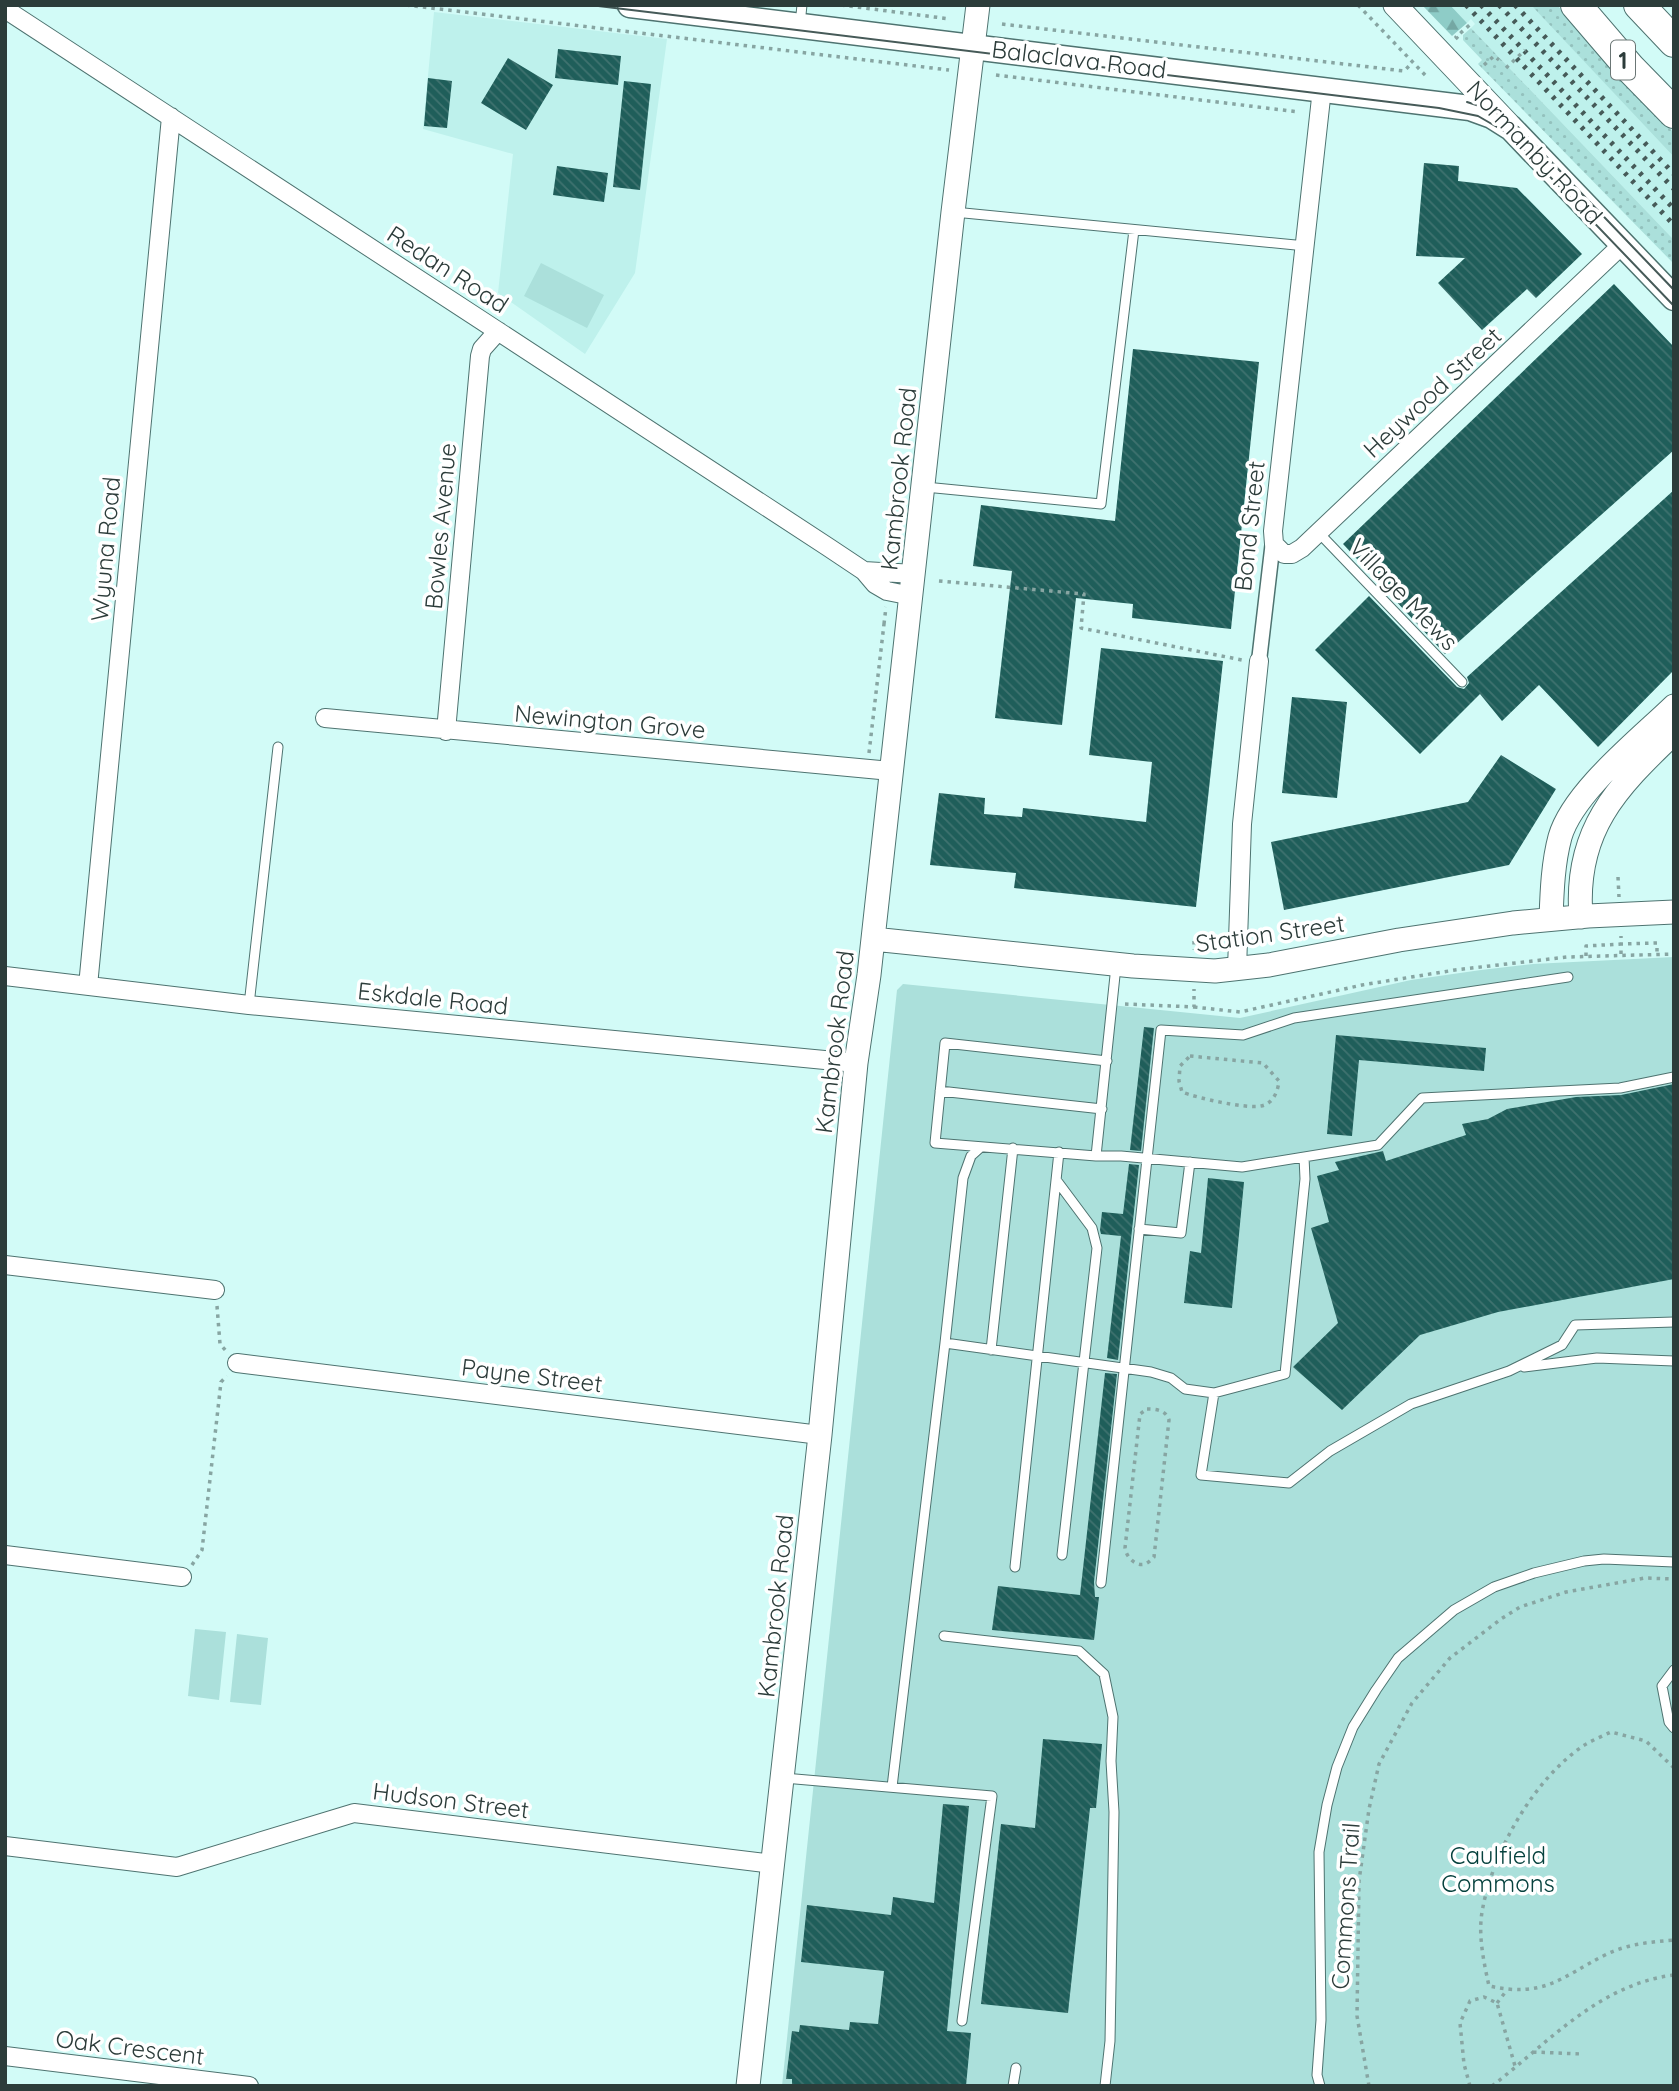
<svg xmlns="http://www.w3.org/2000/svg" width="1679" height="2091" font-family="Quicksand,sans-serif">
<defs>
<pattern id="grass-dots" width="8" height="8" patternUnits="userSpaceOnUse" patternTransform="scale(1.75)"><rect width="8" height="8" fill="#abe0db"/><path d="M2 2h.1M6 6h.1" fill="none" stroke="#93c1bd" stroke-width="1.8" stroke-linecap="round"/></pattern>
<pattern id="forest-firs" width="22" height="20" patternUnits="userSpaceOnUse" patternTransform="scale(1.75)"><rect width="22" height="20" fill="#8eccc7"/><path d="M5 1l3.5 6h-7zM16 11l3.5 6h-7z" fill="#74a7a3"/></pattern>
<pattern id="building-back-hatch" width="6" height="6" patternUnits="userSpaceOnUse" patternTransform="scale(1.75)"><rect width="6" height="6" fill="#1f5e5a"/><path d="M-1 5l2 2M0 0l6 6M5-1l2 2" fill="none" stroke="#3f726f"/></pattern>
</defs>
<rect width="100%" height="100%" fill="#d2fbf7"/>
<!-- built -->
<path fill="#bef1ec" d="M 1450,5 L 1531,5 L 1540,14 L 1674,157 L 1674,240 L 1471,28 L 1475,24 L 1471,19 L 1467,23 Z
M 434,12 L 667,39 L 635,273 L 585,354 L 498,293 L 513,154 L 423,129 Z"/>
<!-- grass -->
<path fill="url(#grass-dots)" d="M 1531,5 L 1557,5 L 1674,133 L 1674,157 Z
M 1471,28 L 1674,240 L 1674,264 L 1478,64 L 1482,60 L 1463,40 L 1463,35 Z"/>
<!-- forest -->
<path fill="url(#forest-firs)" d="M 1422,5 L 1450,5 L 1467,23 L 1452,36 Z"/>
<!-- park -->
<path fill="#abe0db" d="M 541,263 L 604,295 L 587,328 L 524,296 Z
M 1674,957 L 1674,2086 L 782,2086 L 897,990 L 903,984 L 1240,1018 L 1411,980 L 1481,970 L 1533,964 Z
M 195,1629 L 226,1632 L 219,1700 L 188,1696 Z
M 237,1634 L 268,1638 L 261,1705 L 230,1702 Z"/>
<!-- building -->
<path fill="url(#building-back-hatch)" d="M 558,49 L 621,56 L 618,85 L 555,78 Z
M 508,58 L 553,85 L 526,130 L 481,103 Z
M 428,78 L 452,81 L 447,128 L 424,126 Z
M 624,81 L 651,84 L 640,190 L 613,187 Z
M 1424,163 L 1459,166 L 1458,181 L 1517,188 L 1582,254 L 1536,298 L 1527,289 L 1482,330 L 1438,283 L 1465,258 L 1416,256 Z
M 557,166 L 608,173 L 604,202 L 553,195 Z
M 1614,284 L 1674,347 L 1674,450 L 1445,654 L 1343,544 Z
M 1133,349 L 1259,362 L 1231,629 L 1132,618 L 1133,604 L 1076,598 L 1062,725 L 995,718 L 1012,571 L 973,566 L 981,505 L 1115,521 Z
M 1674,490 L 1674,670 L 1598,747 L 1539,685 L 1502,721 L 1480,694 L 1420,754 L 1315,650 L 1369,596 L 1457,687 L 1464,689 L 1469,683 L 1467,677 Z
M 1101,648 L 1223,661 L 1196,907 L 1014,888 L 1016,873 L 930,865 L 939,793 L 985,798 L 984,814 L 1022,817 L 1023,808 L 1146,822 L 1152,762 L 1089,755 Z
M 1292,697 L 1347,702 L 1337,798 L 1282,793 Z
M 1501,755 L 1556,789 L 1509,865 L 1284,910 L 1271,842 L 1468,802 Z
M 1144,1027 L 1154,1028 L 1141,1151 L 1130,1150 Z
M 1336,1035 L 1486,1048 L 1484,1071 L 1359,1060 L 1352,1136 L 1327,1134 Z
M 1674,1084 L 1674,1279 L 1498,1312 L 1420,1335 L 1342,1410 L 1293,1367 L 1338,1323 L 1311,1228 L 1329,1222 L 1317,1176 L 1339,1170 L 1335,1162 L 1383,1151 L 1386,1161 L 1466,1135 L 1462,1124 L 1488,1119 L 1507,1109 L 1576,1097 L 1621,1095 Z
M 1129,1164 L 1139,1165 L 1118,1360 L 1107,1358 L 1121,1236 L 1101,1234 L 1100,1230 L 1102,1212 L 1123,1214 Z
M 1208,1178 L 1244,1182 L 1232,1308 L 1184,1303 L 1190,1251 L 1201,1253 Z
M 1105,1373 L 1117,1374 L 1094,1582 L 1095,1597 L 1099,1597 L 1094,1640 L 992,1630 L 998,1586 L 1080,1595 Z
M 1043,1739 L 1102,1744 L 1096,1808 L 1090,1808 L 1068,2013 L 981,2004 L 1001,1824 L 1035,1828 Z
M 943,1804 L 969,1806 L 947,2031 L 971,2033 L 966,2086 L 792,2084 L 792,2079 L 786,2079 L 792,2031 L 799,2032 L 800,2025 L 849,2030 L 850,2022 L 878,2024 L 884,1971 L 801,1962 L 807,1905 L 891,1915 L 893,1897 L 934,1903 Z"/>
<g fill="none" stroke-linecap="round" stroke-linejoin="round">
<!-- service casing -->
<g stroke="#4e7370" stroke-width="11">
<path id="service" d="M 800,24 L 802,5
M 954,212 L 1306,246
M 925,487 L 1101,504 L 1134,230
M 1319,533 L 1462,682
M 249,1005 L 278,747
M 1107,1061 L 945,1043 L 935,1143 L 1096,1156 L 1121,1156 L 1242,1167 L 1378,1145 L 1422,1098 L 1620,1088 L 1674,1077
M 940,1091 L 1102,1109
M 981,1147 L 971,1156 L 963,1178 L 945,1343 L 1151,1372 L 1171,1378 L 1185,1389 L 1214,1393 L 1285,1374 L 1305,1179 L 1304,1157
M 1096,1156 L 1116,966
M 1057,1181 L 1092,1228 L 1097,1248 L 1062,1555
M 1139,1229 L 1181,1233 L 1190,1162
M 991,1350 L 1013,1148
M 1524,1367 L 1597,1358 L 1674,1361
M 1214,1393 L 1201,1475 L 1289,1483 L 1330,1451 L 1411,1404 L 1509,1371 L 1562,1345 L 1575,1325 L 1674,1322
M 1015,1567 L 1059,1152
M 1101,1583 L 1161,1030 L 1243,1035 L 1294,1018 L 1568,977
M 944,1636 L 1079,1651 L 1104,1674 L 1113,1717 L 1111,1761 L 1114,1812 L 1110,2041 L 1105,2086
M 1674,1670 L 1662,1686 L 1669,1722 L 1674,1728
M 784,1778 L 992,1796 L 962,2021
M 892,1787 L 945,1343
M 1013,2086 L 1016,2068
M 1320,2086 L 1317,2075 L 1321,2020 L 1319,1852 L 1327,1805 L 1337,1767 L 1353,1727 L 1376,1690 L 1398,1658 L 1454,1610 L 1494,1587 L 1534,1573 L 1584,1561 L 1604,1559 L 1674,1562"/>
</g>
<!-- pedestrian casing -->
<g stroke="#4e7370" stroke-width="17">
<path id="pedestrian" d="M 1259,661 L 1273,541"/>
</g>
<!-- minor casing -->
<g stroke="#4e7370" stroke-width="20">
<path id="minor" d="M 5,9 L 828,547 L 864,571 L 875,584 L 887,591 L 912,596
M 1322,89 L 1273,531 L 1274,544 L 1284,554 L 1292,554 L 1302,548 L 1623,244
M 864,571 L 914,574
M 325,718 L 891,771
M 446,731 L 480,356 L 482,349 L 498,331
M 1237,969 L 1242,824 L 1259,661
M 5,976 L 249,1005 L 856,1063
M 88,986 L 171,117
M 5,1265 L 215,1290
M 237,1363 L 820,1435
M 5,1555 L 182,1577
M 5,1846 L 177,1867 L 354,1813 L 773,1864
M 5,2056 L 249,2086"/>
</g>
<!-- tertiary casing -->
<g stroke="#4e7370" stroke-width="25">
<path id="tertiary" d="M 1395,5 L 1508,124
M 1581,917 C 1574,831 1616,788 1674,733
M 1551,918 C 1552,891 1553,863 1560,837 C 1573,792 1640,739 1674,706
M 873,939 L 1133,966 L 1215,971 L 1269,965 L 1399,940 L 1513,923 L 1588,916 L 1674,912
M 748,2086 L 820,1435 L 856,1063 L 869,975 L 953,212 L 978,5"/>
</g>
<!-- secondary casing -->
<g stroke="#4e7370" stroke-width="27">
<path id="secondary" d="M 630,5 L 1470,108 L 1492,116 L 1511,128 L 1674,298"/>
</g>
<!-- trunk casing -->
<g stroke="#4e7370" stroke-width="32">
<path id="trunk" d="M 1576,5 L 1630,68 L 1674,113
M 1639,5 L 1674,42"/>
</g>
<!-- path -->
<path stroke="#87a5a2" stroke-width="3.5" stroke-dasharray="3.5 5" stroke-linecap="butt" d="M 406,5 L 949,70
M 841,5 L 950,19
M 1358,5 L 1426,76
M 1002,24 L 1404,71 L 1412,63
M 1458,39 L 1456,37 L 1473,22
M 1484,65 L 1494,56 L 1499,60
M 996,75 L 1299,112
M 939,581 L 1084,594 L 1081,628 L 1242,660
M 884,624 L 886,607
M 869,753 L 884,624
M 1618,877 L 1619,897
M 1194,941 L 1194,950
M 1621,954 L 1621,944 L 1657,943 L 1657,954
M 1586,956 L 1586,946 L 1621,944 L 1621,936
M 1125,1004 L 1194,1007 L 1194,989
M 1194,1007 L 1240,1012 L 1362,985 L 1455,970 L 1567,957 L 1674,954
M 1190,1056 L 1263,1063 L 1279,1081 C 1278,1091 1273,1104 1261,1106 C 1246,1109 1197,1098 1182,1092 L 1179,1081 L 1180,1066 Z
M 217,1306 L 220,1344 L 227,1352
M 1147,1409 C 1156,1409 1166,1410 1169,1420 L 1154,1557 C 1151,1560 1148,1563 1145,1564 C 1135,1567 1126,1556 1125,1548 L 1140,1414 Z
M 192,1565 L 202,1550 L 221,1382 L 227,1376
M 1674,1768 L 1646,1741 L 1611,1732 C 1602,1736 1591,1741 1583,1746 C 1533,1780 1492,1853 1482,1912 C 1478,1936 1484,1963 1489,1986 C 1544,1998 1560,1978 1605,1955 C 1627,1944 1650,1942 1674,1940
M 1497,2003 L 1507,1990
M 1533,2052 L 1582,2054
M 1369,2086 L 1357,2016 L 1359,1881 L 1369,1809 L 1379,1764 L 1412,1703 L 1450,1658 L 1501,1619 L 1520,1607 L 1566,1592 L 1645,1578 L 1674,1579
M 1470,2086 L 1464,2064 L 1460,2023 L 1470,2001 L 1484,1997 L 1497,2003 L 1515,2066
M 1492,2086 C 1548,2043 1599,1984 1674,1975"/>
<!-- service -->
<use href="#service" stroke="#fff" stroke-width="9"/>
<!-- pedestrian -->
<use href="#pedestrian" stroke="#fff" stroke-width="14"/>
<!-- minor -->
<use href="#minor" stroke="#fff" stroke-width="18"/>
<!-- tertiary -->
<use href="#tertiary" stroke="#fff" stroke-width="23"/>
<!-- secondary -->
<use href="#secondary" stroke="#fff" stroke-width="24"/>
<!-- trunk -->
<use href="#trunk" stroke="#fff" stroke-width="30"/>
<!-- tram -->
<path stroke="#465a58" stroke-width="2" d="M 590,5 L 1439,108 L 1478,116 L 1509,134 L 1674,306
M 1467,102 L 1492,110 L 1518,127 L 1674,290"/>
<!-- rail -->
<path stroke="#465a58" stroke-width="5" stroke-dasharray="3.5 7" stroke-linecap="butt" d="M 1466,5 L 1674,225
M 1481,5 L 1674,209
M 1499,5 L 1674,189
M 1515,5 L 1674,174"/>
<!-- path-bridge -->
<path stroke="#87a5a2" stroke-width="3.5" stroke-dasharray="3.5 5" stroke-linecap="butt" d="M 1506,68 L 1525,50"/>
</g>
<g text-anchor="middle" dominant-baseline="central" stroke-width="7" stroke-linejoin="round" paint-order="stroke">
<!-- shield labels -->
<rect fill="#fff" stroke="#6b7675" stroke-width="2" x="1611" y="40.5" width="24" height="39" rx="5"/>
<g font-size="23" font-weight="bold" fill="#2c3c3a">
<text x="1623" y="60">1</text>
</g>
<!-- street labels -->
<g font-size="24" fill="#2c3c3a" stroke="#fff">
<text transform="translate(1079 59) rotate(7)">Balaclava Road</text>
<text transform="translate(1535 152) rotate(47)">Normanby Road</text>
<text transform="translate(448 269) rotate(33)">Redan Road</text>
<text transform="translate(1432 392) rotate(-43)">Heywood Street</text>
<text transform="translate(898 479) rotate(-84)">Kambrook Road</text>
<text transform="translate(440 526) rotate(-85)">Bowles Avenue</text>
<text transform="translate(1249 526) rotate(-84)">Bond Street</text>
<text transform="translate(105 549) rotate(-85)">Wyuna Road</text>
<text transform="translate(1404 594) rotate(46)">Village Mews</text>
<text transform="translate(610 721) rotate(5)">Newington Grove</text>
<text transform="translate(1270 933) rotate(-8)">Station Street</text>
<text transform="translate(433 998) rotate(6)">Eskdale Road</text>
<text transform="translate(834 1042) rotate(-83)">Kambrook Road</text>
<text transform="translate(532 1375) rotate(7)">Payne Street</text>
<text transform="translate(775 1606) rotate(-84)">Kambrook Road</text>
<text transform="translate(451 1800) rotate(7)">Hudson Street</text>
<text transform="translate(1345 1906) rotate(-86)">Commons Trail</text>
<text transform="translate(130 2047) rotate(7)">Oak Crescent</text>
</g>
<!-- park labels -->
<g font-size="24" fill="#06423e" stroke="#fff">
<text x="1498" y="1855">Caulfield<tspan x="1498" dy="28">Commons</tspan></text>
</g>
</g>
<!-- border -->
<rect width="1679" height="2091" fill="none" stroke="#2c3c3a" stroke-width="14"/>
</svg>
